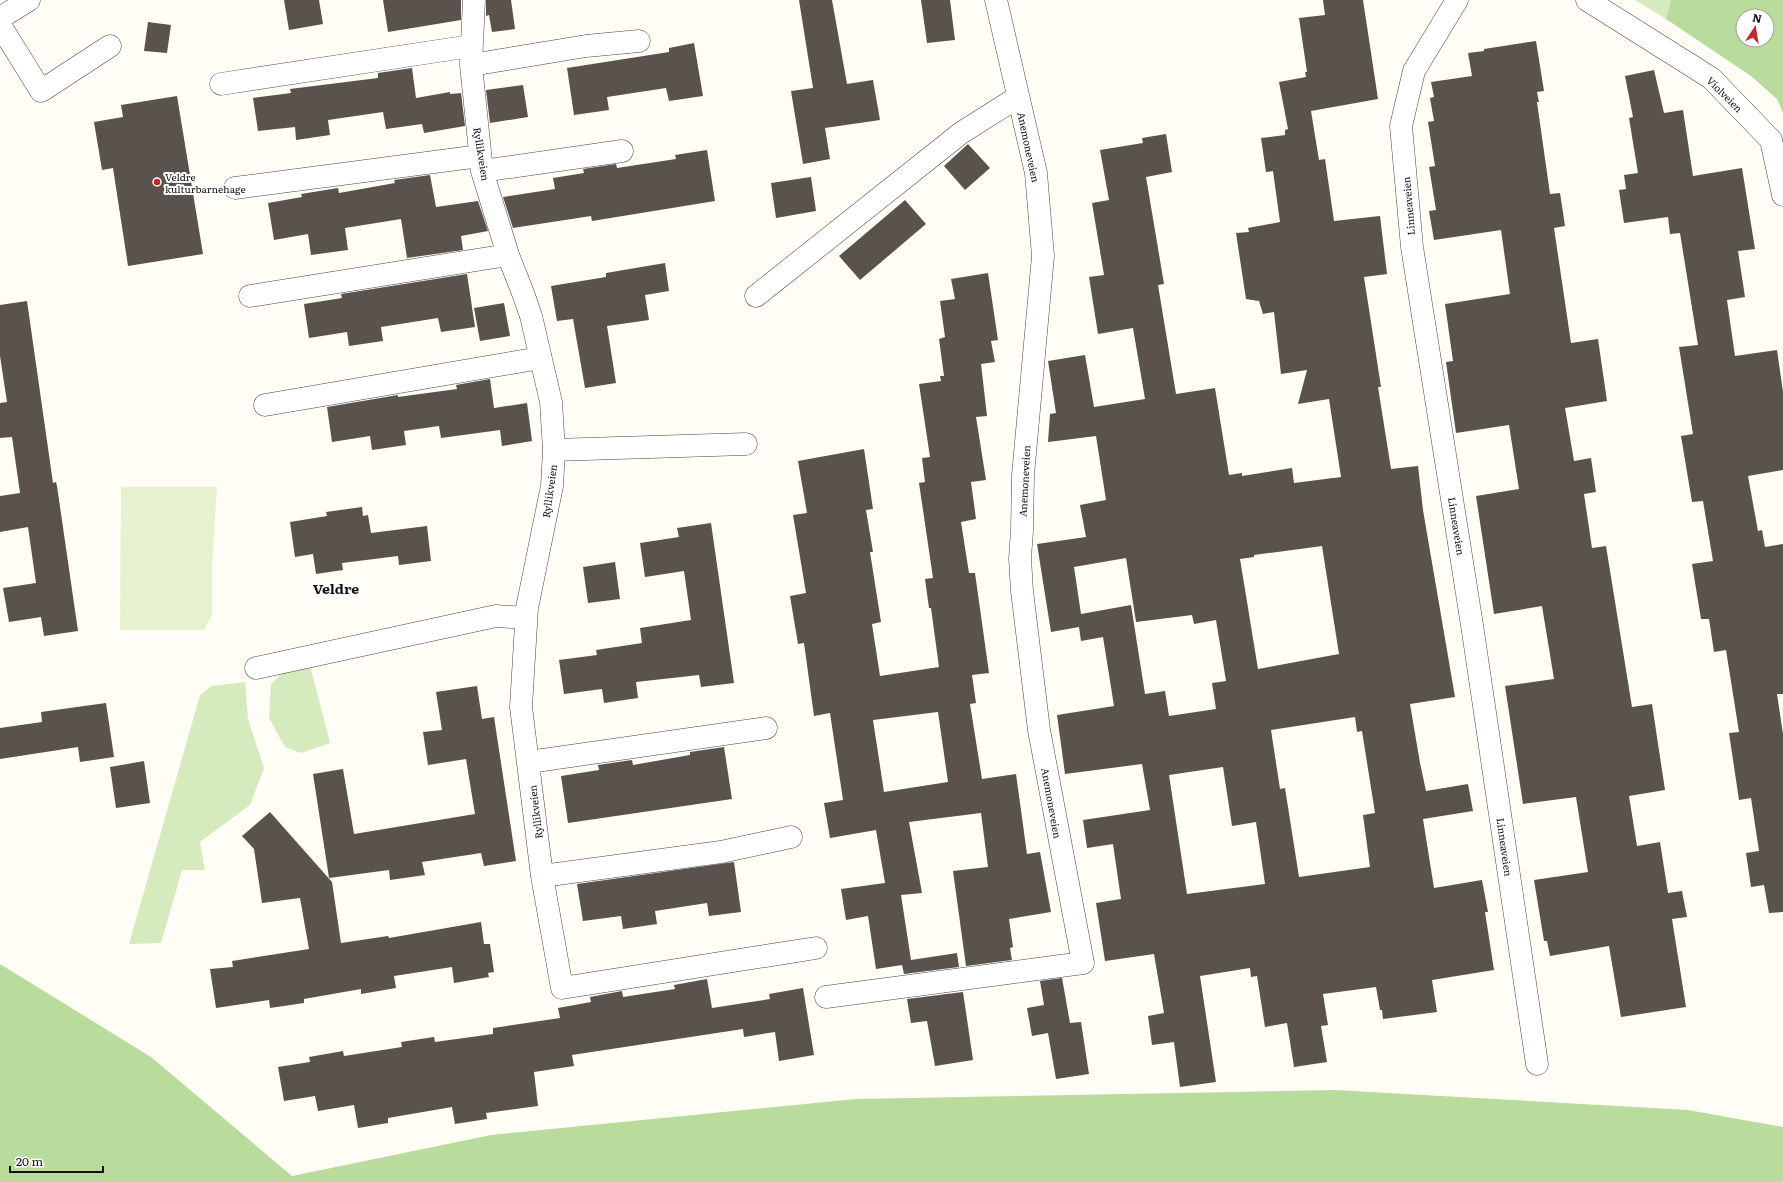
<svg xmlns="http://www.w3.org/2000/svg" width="1783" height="1182" font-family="Literata,serif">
<rect width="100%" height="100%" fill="#fffdf5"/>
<!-- green -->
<path fill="#d5ebbd" d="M 1635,0 L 1671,0 L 1666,19 Z
M 310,665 L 330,743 L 301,753 L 285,747 L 269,718 L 271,684 L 283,672 Z
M 245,682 L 248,719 L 264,768 L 250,805 L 200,842 L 205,870 L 182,870 L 161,943 L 129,944 L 200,695 L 211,686 Z"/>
<!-- forest -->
<path fill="#b9dc9c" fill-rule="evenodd" d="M 1671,0 L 1783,0 L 1783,113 L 1777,99 L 1751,76 L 1666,19 ZM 1743,16 L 1767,16 L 1767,40 L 1743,40 Z
M 0,964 L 151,1057 L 292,1176 L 491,1135 L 856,1099 L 1335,1090 L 1688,1110 L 1783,1127 L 1783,1182 L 0,1182 Z"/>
<!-- pitch -->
<path fill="#e6f2cf" d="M 121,487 L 217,487 L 212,568 L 212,615 L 204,630 L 120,630 Z"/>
<!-- building -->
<path fill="#5a524d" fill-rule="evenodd" d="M 284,0 L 319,0 L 323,24 L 289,30 Z
M 383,0 L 461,0 L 461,20 L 388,32 Z
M 486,0 L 511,0 L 515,29 L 492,32 L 489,15 L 486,16 Z
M 799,0 L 832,0 L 847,84 L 873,80 L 880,120 L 825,128 L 830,159 L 803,164 L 791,91 L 813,88 Z
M 921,0 L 950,0 L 955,40 L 927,43 Z
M 1323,0 L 1363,0 L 1378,99 L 1311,111 L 1319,160 L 1325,159 L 1334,221 L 1380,216 L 1387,274 L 1364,277 L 1381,387 L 1378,387 L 1391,469 L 1418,466 L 1423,510 L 1455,697 L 1410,704 L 1420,763 L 1426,791 L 1468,784 L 1473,811 L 1423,819 L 1434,888 L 1482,880 L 1488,912 L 1485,912 L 1494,970 L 1432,980 L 1437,1012 L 1383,1019 L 1382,1010 L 1380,1010 L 1376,987 L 1323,994 L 1328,1025 L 1321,1026 L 1327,1062 L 1294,1067 L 1287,1023 L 1265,1027 L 1257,976 L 1251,977 L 1250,968 L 1200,976 L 1216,1082 L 1180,1087 L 1174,1042 L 1152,1045 L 1148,1016 L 1164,1013 L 1154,954 L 1105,961 L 1096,903 L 1121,899 L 1113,844 L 1087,848 L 1083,820 L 1150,810 L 1142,764 L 1065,774 L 1057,715 L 1114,706 L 1103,637 L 1081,641 L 1079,627 L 1051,632 L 1037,544 L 1086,537 L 1080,505 L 1106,500 L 1096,436 L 1048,442 L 1050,414 L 1056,413 L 1048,361 L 1085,355 L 1094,407 L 1145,399 L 1133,328 L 1098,334 L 1089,277 L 1104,275 L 1092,203 L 1109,200 L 1100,150 L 1143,143 L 1142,138 L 1166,134 L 1172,172 L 1146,177 L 1164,284 L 1158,285 L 1176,394 L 1215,388 L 1229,475 L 1242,473 L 1242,476 L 1292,468 L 1294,483 L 1341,477 L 1329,399 L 1298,404 L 1307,370 L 1281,374 L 1274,312 L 1263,314 L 1259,301 L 1246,299 L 1236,233 L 1249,232 L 1248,228 L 1280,222 L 1273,171 L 1266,172 L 1261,138 L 1285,135 L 1285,130 L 1288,129 L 1279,82 L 1306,77 L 1305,72 L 1307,72 L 1299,18 L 1325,15 ZM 1322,546 L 1339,654 L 1258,669 L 1240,559 L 1254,557 L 1254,555 ZM 1126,558 L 1136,622 L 1192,615 L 1194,624 L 1216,620 L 1226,681 L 1212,683 L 1216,709 L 1169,716 L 1165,691 L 1145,694 L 1131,605 L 1081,614 L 1074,567 ZM 1355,717 L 1357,732 L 1362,731 L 1375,813 L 1363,815 L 1370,867 L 1299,877 L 1285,788 L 1280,789 L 1271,730 ZM 1223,767 L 1232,826 L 1256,822 L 1265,884 L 1187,894 L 1169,775 Z
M 148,22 L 171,25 L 167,53 L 144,51 Z
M 1536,41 L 1544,91 L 1537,92 L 1539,102 L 1537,102 L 1550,194 L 1560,193 L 1565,226 L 1554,228 L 1571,343 L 1598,339 L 1607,401 L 1565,408 L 1574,461 L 1591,458 L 1596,492 L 1584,494 L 1592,548 L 1606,546 L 1632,707 L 1652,704 L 1665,790 L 1629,796 L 1637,846 L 1660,842 L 1668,893 L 1682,891 L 1687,917 L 1672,919 L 1686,1007 L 1621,1017 L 1609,946 L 1550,956 L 1547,941 L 1544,941 L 1534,880 L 1588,872 L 1576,797 L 1523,804 L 1505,686 L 1554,679 L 1542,606 L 1494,614 L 1476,496 L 1519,489 L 1509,425 L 1456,433 L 1446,362 L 1453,361 L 1445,304 L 1510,294 L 1501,230 L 1434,240 L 1429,211 L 1436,210 L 1429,167 L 1435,166 L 1428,122 L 1434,121 L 1430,98 L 1434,97 L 1431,82 L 1472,76 L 1468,53 L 1484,51 L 1484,49 Z
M 694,43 L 703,96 L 669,101 L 666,88 L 607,97 L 609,110 L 574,115 L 567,68 L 669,52 L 669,48 Z
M 412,68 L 416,98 L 450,92 L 450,94 L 461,93 L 465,126 L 424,133 L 422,124 L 386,129 L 383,112 L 328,120 L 330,135 L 296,140 L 295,127 L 258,131 L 253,98 L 291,93 L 290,89 L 378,78 L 378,73 Z
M 1654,70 L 1664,113 L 1683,110 L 1693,176 L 1742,168 L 1755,249 L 1738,251 L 1745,297 L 1727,300 L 1735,356 L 1777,350 L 1783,392 L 1783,470 L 1748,476 L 1758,531 L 1762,530 L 1765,547 L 1783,544 L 1783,694 L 1777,694 L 1783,734 L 1783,912 L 1769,913 L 1764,885 L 1751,887 L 1746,853 L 1759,851 L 1751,798 L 1739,800 L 1729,733 L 1739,732 L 1726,650 L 1714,652 L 1709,619 L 1701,619 L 1692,564 L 1713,561 L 1703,501 L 1692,502 L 1681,436 L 1693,434 L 1679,347 L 1698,345 L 1680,233 L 1670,234 L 1668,217 L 1624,223 L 1619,190 L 1626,189 L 1624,175 L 1638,173 L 1629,118 L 1633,117 L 1625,76 Z
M 523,85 L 528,117 L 490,123 L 486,90 Z
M 177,96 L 203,254 L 128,266 L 113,168 L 102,170 L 94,122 L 123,117 L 121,105 Z
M 968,144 L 990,168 L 965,190 L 944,166 Z
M 707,150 L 715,201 L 592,221 L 591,216 L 513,228 L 503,197 L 555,189 L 553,178 L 584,173 L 583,169 L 616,164 L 617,168 L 676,159 L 675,155 Z
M 430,175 L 436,207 L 478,201 L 488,231 L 461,236 L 463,250 L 407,258 L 401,219 L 345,228 L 348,250 L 311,255 L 308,234 L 274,240 L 268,203 L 302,197 L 301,194 L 338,188 L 339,193 L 395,183 L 394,180 Z
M 811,177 L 816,211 L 776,218 L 771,183 Z
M 905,200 L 926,224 L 860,280 L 839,256 Z
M 665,263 L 669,291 L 645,295 L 649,320 L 607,326 L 616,383 L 585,388 L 573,319 L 557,321 L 551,286 L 606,277 L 606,273 Z
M 988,273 L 998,340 L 991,341 L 995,362 L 981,364 L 987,416 L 976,417 L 986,480 L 971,482 L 976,519 L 961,522 L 969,573 L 975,573 L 989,673 L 972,675 L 976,703 L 970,704 L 982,779 L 1016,774 L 1027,854 L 1040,852 L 1051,912 L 1009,919 L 1013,947 L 1010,948 L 1012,960 L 966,966 L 953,871 L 988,867 L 981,813 L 909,822 L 922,893 L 901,895 L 911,960 L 957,953 L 959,967 L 904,974 L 902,965 L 876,969 L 868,916 L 846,920 L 841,889 L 885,883 L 876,830 L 830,838 L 824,803 L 843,800 L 830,713 L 814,716 L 804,643 L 798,644 L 790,596 L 806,593 L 793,515 L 807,513 L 798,461 L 864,449 L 873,509 L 866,510 L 873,552 L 870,552 L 881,622 L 872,624 L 880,676 L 939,667 L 931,608 L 929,608 L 925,579 L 933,578 L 919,483 L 925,482 L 922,458 L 930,457 L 919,384 L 941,381 L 940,376 L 944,376 L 939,339 L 945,337 L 940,301 L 955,299 L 951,279 ZM 938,712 L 948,782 L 884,792 L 873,720 Z
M 467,274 L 475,327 L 441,332 L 438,318 L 381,327 L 383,341 L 349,346 L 347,332 L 309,338 L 304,304 L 342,298 L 341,294 Z
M 27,301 L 53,483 L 56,482 L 57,486 L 78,631 L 44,636 L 41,617 L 9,622 L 3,588 L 36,583 L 28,527 L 0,532 L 0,496 L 20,493 L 12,437 L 0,438 L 0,403 L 7,402 L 0,356 L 0,305 Z
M 504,303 L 510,336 L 480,341 L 474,308 Z
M 490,379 L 494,408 L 527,403 L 532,441 L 502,446 L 500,430 L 441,438 L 439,426 L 404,431 L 406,445 L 372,450 L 370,436 L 332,442 L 327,407 L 398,395 L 398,397 L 457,389 L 456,385 Z
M 362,507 L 363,516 L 368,515 L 371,533 L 427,526 L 431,561 L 399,565 L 398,556 L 342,563 L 343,570 L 316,574 L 313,554 L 295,557 L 290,522 L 327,516 L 326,512 Z
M 711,523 L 734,683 L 701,687 L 699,675 L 636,682 L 638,698 L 604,703 L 602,689 L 564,694 L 559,660 L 597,655 L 596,650 L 642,643 L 640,628 L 691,620 L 684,571 L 645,577 L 640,543 L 679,537 L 677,528 Z
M 615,562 L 620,599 L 588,603 L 583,567 Z
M 477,686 L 482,719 L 494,717 L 516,861 L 484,866 L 481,853 L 422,862 L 425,875 L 390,880 L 389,870 L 329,878 L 313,774 L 343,769 L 354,834 L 475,814 L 466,759 L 428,765 L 423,732 L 442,730 L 436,692 Z
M 106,703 L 114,757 L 80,762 L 78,747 L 0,759 L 0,728 L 42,722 L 41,712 Z
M 724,747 L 732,799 L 568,823 L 561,776 L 599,770 L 598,765 L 632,760 L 633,765 L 690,755 L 690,752 Z
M 144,761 L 150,803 L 116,808 L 110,767 Z
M 270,812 L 332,882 L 341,943 L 388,936 L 389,938 L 481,922 L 484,944 L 490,944 L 494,972 L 488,973 L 489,977 L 454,983 L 452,967 L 394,976 L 396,988 L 361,994 L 361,989 L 304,999 L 304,1003 L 270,1008 L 269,1000 L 216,1008 L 210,969 L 233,967 L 232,961 L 309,949 L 300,898 L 262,903 L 254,849 L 242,836 Z
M 734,862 L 741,912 L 709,916 L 707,903 L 655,911 L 657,924 L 623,929 L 621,916 L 583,921 L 577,884 Z
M 1062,978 L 1070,1023 L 1081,1022 L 1089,1074 L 1056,1079 L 1048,1033 L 1032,1036 L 1027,1008 L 1044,1005 L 1040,981 Z
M 707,979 L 712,1008 L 770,999 L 769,994 L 803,988 L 814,1055 L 779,1061 L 775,1032 L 744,1037 L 743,1029 L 572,1055 L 574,1066 L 534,1072 L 538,1106 L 486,1113 L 487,1119 L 455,1124 L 452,1107 L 388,1118 L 388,1123 L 358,1128 L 354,1105 L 318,1111 L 315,1096 L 284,1101 L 278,1067 L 310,1062 L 309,1057 L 343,1051 L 344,1056 L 402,1047 L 401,1042 L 434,1037 L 435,1042 L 493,1034 L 493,1028 L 560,1018 L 558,1008 L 591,1002 L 590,997 L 622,991 L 623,997 L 675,989 L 674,985 Z
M 963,992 L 973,1060 L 935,1066 L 927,1021 L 911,1023 L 907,999 Z"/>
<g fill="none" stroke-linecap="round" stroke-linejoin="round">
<!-- minor casing -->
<g stroke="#444" stroke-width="23">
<path id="minor" d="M 474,0 L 471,65 L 482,171 L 508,255 L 523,293 L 531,316 L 551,402 L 554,450 L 552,486 L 527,608 L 521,707 L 542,876 L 562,988 L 816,948
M 1457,0 L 1414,71 L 1401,126 L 1412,247 L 1472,625 L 1537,1064
M 1587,0 L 1711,78 L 1771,140 L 1783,195
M 0,18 L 29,0
M 0,25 L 41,91 L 110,46
M 471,65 L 586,46 L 639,41
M 221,84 L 471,46
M 482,171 L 622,151
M 235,188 L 480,156
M 250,296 L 508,255
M 756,296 L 961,133 L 1018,97
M 265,405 L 540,358
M 554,450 L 746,444
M 256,668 L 496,616 L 526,618
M 529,762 L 766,728
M 542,876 L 721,852 L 791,837
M 826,997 L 1083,963 L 1039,730 L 1022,591 L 1020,558 L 1022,531 L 1023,475 L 1043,256 L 1036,173 L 996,0"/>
</g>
<!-- minor -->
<use href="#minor" stroke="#fff" stroke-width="22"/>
</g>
<!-- markers -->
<circle fill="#c4262e" stroke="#fff" stroke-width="1.5" cx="157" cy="182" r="4"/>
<g text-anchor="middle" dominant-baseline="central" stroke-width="4" stroke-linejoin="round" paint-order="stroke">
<!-- street labels -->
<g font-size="10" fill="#111" stroke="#fff">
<text transform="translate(1725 94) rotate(45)">Violveien</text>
<text transform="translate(1029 147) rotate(78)">Anemoneveien</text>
<text transform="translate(482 154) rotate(81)">Ryllikveien</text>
<text transform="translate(1408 206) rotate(-95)">Linneaveien</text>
<text transform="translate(1024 481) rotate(-87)">Anemoneveien</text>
<text transform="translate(549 491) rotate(-82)">Ryllikveien</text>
<text transform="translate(1457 526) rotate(81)">Linneaveien</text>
<text transform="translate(1052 803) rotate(80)">Anemoneveien</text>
<text transform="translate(535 812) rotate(-97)">Ryllikveien</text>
<text transform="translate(1505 847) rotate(82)">Linneaveien</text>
</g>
<!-- poi labels -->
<g font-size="10" fill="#111" stroke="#fff" text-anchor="start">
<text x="165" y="176">Veldre<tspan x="165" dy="12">kulturbarnehage</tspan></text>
</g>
<!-- district labels -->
<g font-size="14" font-weight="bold" fill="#111" stroke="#fff">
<text x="336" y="588">Veldre</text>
</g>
</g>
<!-- north arrow -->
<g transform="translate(1755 28) rotate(12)"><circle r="19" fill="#ffffff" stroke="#a0a0a0"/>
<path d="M0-3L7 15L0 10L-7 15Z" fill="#c4262e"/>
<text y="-6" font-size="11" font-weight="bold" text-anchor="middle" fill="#111111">N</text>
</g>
<!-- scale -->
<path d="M10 1166v6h93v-6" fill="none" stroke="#111111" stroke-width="2"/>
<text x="16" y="1166" font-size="12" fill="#111111" stroke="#ffffff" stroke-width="3" paint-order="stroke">20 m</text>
</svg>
